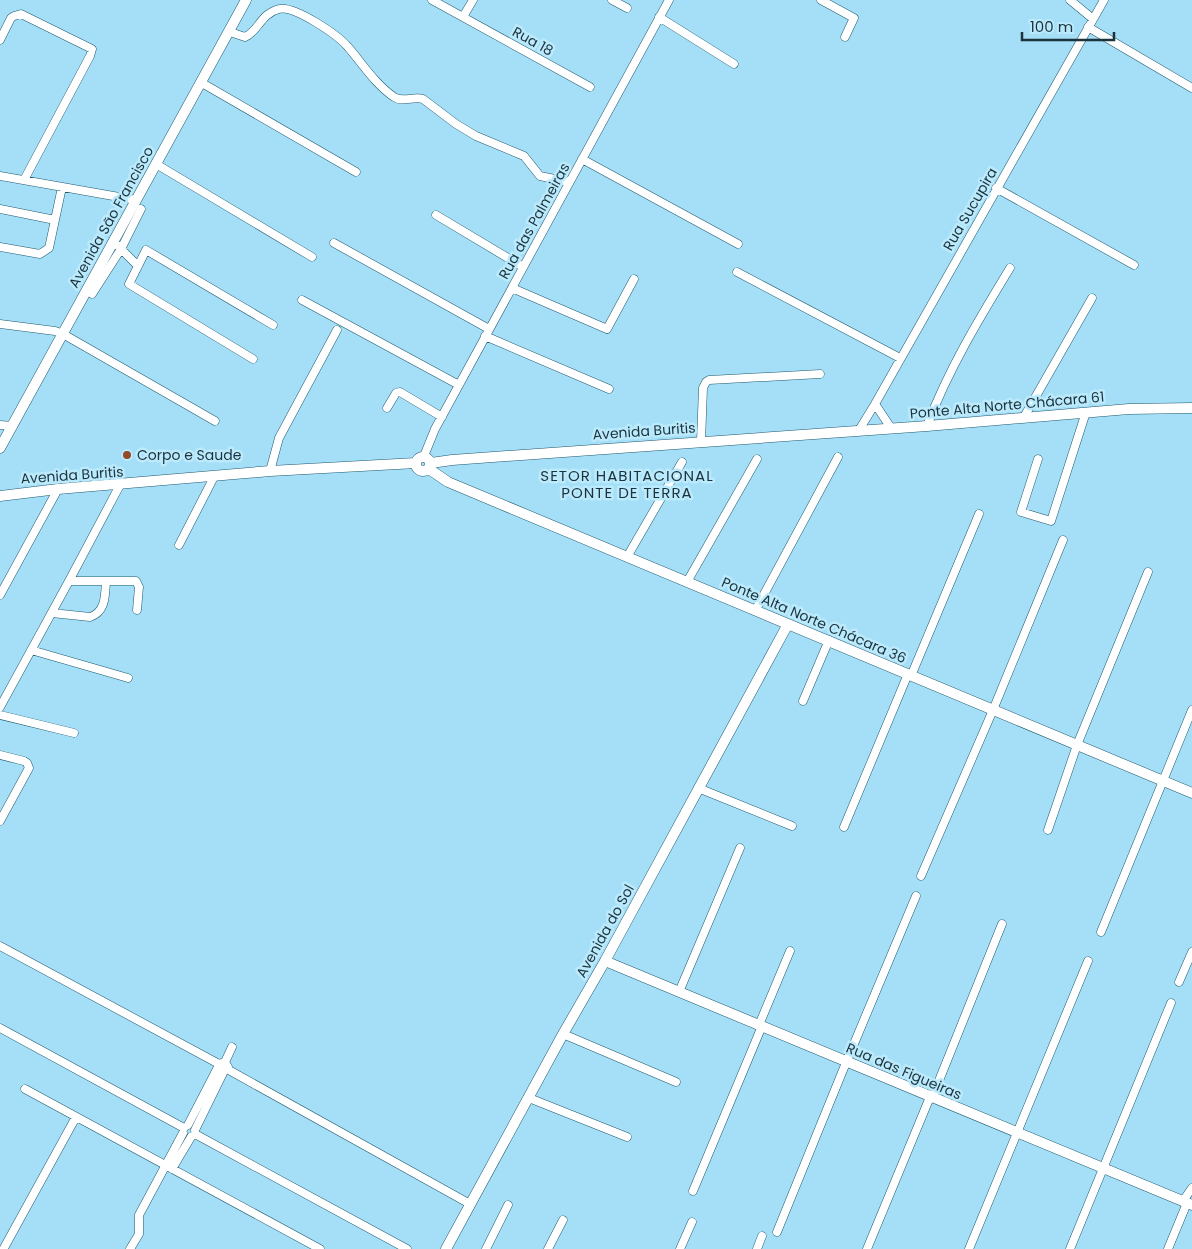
<svg xmlns="http://www.w3.org/2000/svg" width="1192" height="1249" font-family="Poppins,sans-serif">
<rect width="100%" height="100%" fill="#a4dff7"/>
<g fill="none" stroke-linecap="round" stroke-linejoin="round">
<!-- street casing -->
<g stroke="#1f5a6f" stroke-width="9">
<path id="street" d="M 432,0 L 590,87
M 612,0 L 627,8
M 821,0 L 854,18 L 845,37
M 1070,0 L 1093,19
M 463,17 L 473,0
M 659,17 L 734,64
M 1088,27 L 1192,88
M 230,32 L 245,37 C 259,31 260,14 279,9 C 294,5 338,35 348,47 C 362,63 375,84 394,97 C 402,103 414,96 423,99 L 456,124 L 476,136 L 524,156 L 540,176 L 569,182
M 0,40 L 11,18 L 14,16 L 21,14 L 92,49 L 90,56 L 24,180
M 202,83 L 356,172
M 582,159 L 738,244
M 156,164 L 312,257
M 0,176 L 136,200
M 996,188 L 1134,265
M 0,209 L 55,220
M 436,215 L 523,267
M 334,243 L 489,329
M 118,246 L 138,266
M 0,247 L 40,254 L 49,248 L 62,187
M 737,272 L 900,358
M 512,288 L 607,329 L 634,279
M 92,294 L 121,249 L 141,209
M 302,300 L 459,385
M 0,324 L 55,331 L 63,334 L 215,421
M 485,336 L 609,389
M 253,359 L 129,284 L 146,250 L 273,325
M 875,404 L 891,428
M 387,408 L 396,393 L 400,392 L 442,417
M 1024,417 L 1092,298
M 0,425 L 13,426
M 927,426 C 948,370 979,319 1010,268
M 859,430 L 875,404 L 1104,0
M 701,441 L 703,388 L 706,382 L 709,380 L 820,374
M 424,456 L 435,429 L 669,0
M 1038,459 L 1021,512 L 1051,521 L 1086,412
M 270,471 L 279,438 L 337,330
M 179,545 L 214,477
M 627,557 L 682,462
M 69,581 L 136,581 L 139,587 L 137,610
M 687,582 L 757,459
M 0,595 L 58,489
M 755,611 L 838,457
M 52,613 L 90,617 C 106,612 105,595 106,581
M 31,650 L 128,678
M 911,676 L 979,514
M 803,701 L 829,640
M 0,707 L 69,581 L 120,485
M 0,715 L 74,733
M 0,755 L 24,761 L 27,763 L 29,768 L 0,821
M 698,788 L 792,826
M 844,827 L 908,674
M 1048,830 L 1077,745 L 1148,572
M 921,876 L 993,710 L 1063,540
M 1101,932 L 1192,710
M 0,946 L 219,1064
M 1179,982 L 1192,952
M 679,992 L 740,848
M 759,1025 L 790,951
M 0,1028 L 184,1128
M 563,1034 L 676,1082
M 225,1062 L 228,1067 L 227,1069 L 222,1071 L 218,1067 L 219,1064 L 225,1062 L 232,1047
M 227,1069 L 470,1204
M 25,1089 L 320,1249
M 529,1098 L 627,1137
M 932,1098 L 1002,924
M 188,1125 L 218,1067
M 195,1130 L 224,1071
M 195,1134 L 407,1249
M 172,1169 L 191,1137
M 693,1191 L 762,1026
M 1183,1201 L 1192,1188
M 777,1232 L 843,1070 L 916,896
M 4,1248 L 76,1117
M 130,1249 L 139,1234 L 139,1215 L 183,1133
M 486,1249 L 508,1205
M 548,1249 L 563,1220
M 680,1249 L 692,1222
M 757,1249 L 762,1236
M 867,1249 L 930,1097
M 969,1249 L 1088,961
M 1070,1249 L 1171,1003
M 1168,1249 L 1187,1203"/>
</g>
<!-- secondary casing -->
<g stroke="#1f5a6f" stroke-width="11">
<path id="secondary" d="M 0,448 L 246,0
M416 464a7 7 0 1 1 14 0a7 7 0 1 1-14 0Z
M 431,463 L 452,460 L 927,426 L 1129,409 L 1192,408
M 429,469 L 448,482 L 1192,793
M 0,496 L 58,489 L 270,471 L 416,463
M 605,961 L 1192,1205
M 446,1249 L 563,1034 L 605,961 L 788,624"/>
</g>
<!-- street -->
<use href="#street" stroke="#fff" stroke-width="8"/>
<!-- secondary -->
<use href="#secondary" stroke="#fff" stroke-width="10"/>
</g>
<!-- markers -->
<circle fill="#924a28" stroke="#bceafd" stroke-width="2" cx="127" cy="455" r="5"/>
<g text-anchor="middle" dominant-baseline="central" stroke-width="5" stroke-linejoin="round" paint-order="stroke">
<!-- street labels -->
<g font-size="14" fill="#1b333c" stroke="#bceafd">
<text transform="translate(533 41) rotate(29)">Rua 18</text>
<text transform="translate(970 209) rotate(-60)">Rua Sucupira</text>
<text transform="translate(111 217) rotate(-61)">Avenida São Francisco</text>
<text transform="translate(534 221) rotate(-61)">Rua das Palmeiras</text>
<text transform="translate(1007 405) rotate(-5)">Ponte Alta Norte Chácara 61</text>
<text transform="translate(644 431) rotate(-4)">Avenida Buritis</text>
<text transform="translate(72 475) rotate(-4)">Avenida Buritis</text>
<text transform="translate(814 620) rotate(23)">Ponte Alta Norte Chácara 36</text>
<text transform="translate(605 931) rotate(-61)">Avenida do Sol</text>
<text transform="translate(904 1071) rotate(23)">Rua das Figueiras</text>
</g>
<!-- poi labels -->
<g font-size="14" fill="#1b333c" stroke="#bceafd" text-anchor="start">
<text x="137" y="455">Corpo e Saude</text>
</g>
<!-- neighbourhood labels -->
<g font-size="15" letter-spacing="1" fill="#1b333c" stroke="#bceafd">
<text x="627" y="475">SETOR HABITACIONAL<tspan x="627" dy="17">PONTE DE TERRA</tspan></text>
</g>
</g>
<!-- scale -->
<path d="M1022 32v8h92v-8" fill="none" stroke="#1b333c" stroke-width="2.5"/>
<text x="1030" y="32" font-size="15" fill="#1b333c" stroke="#bceafd" stroke-width="4" paint-order="stroke">100 m</text>
</svg>
